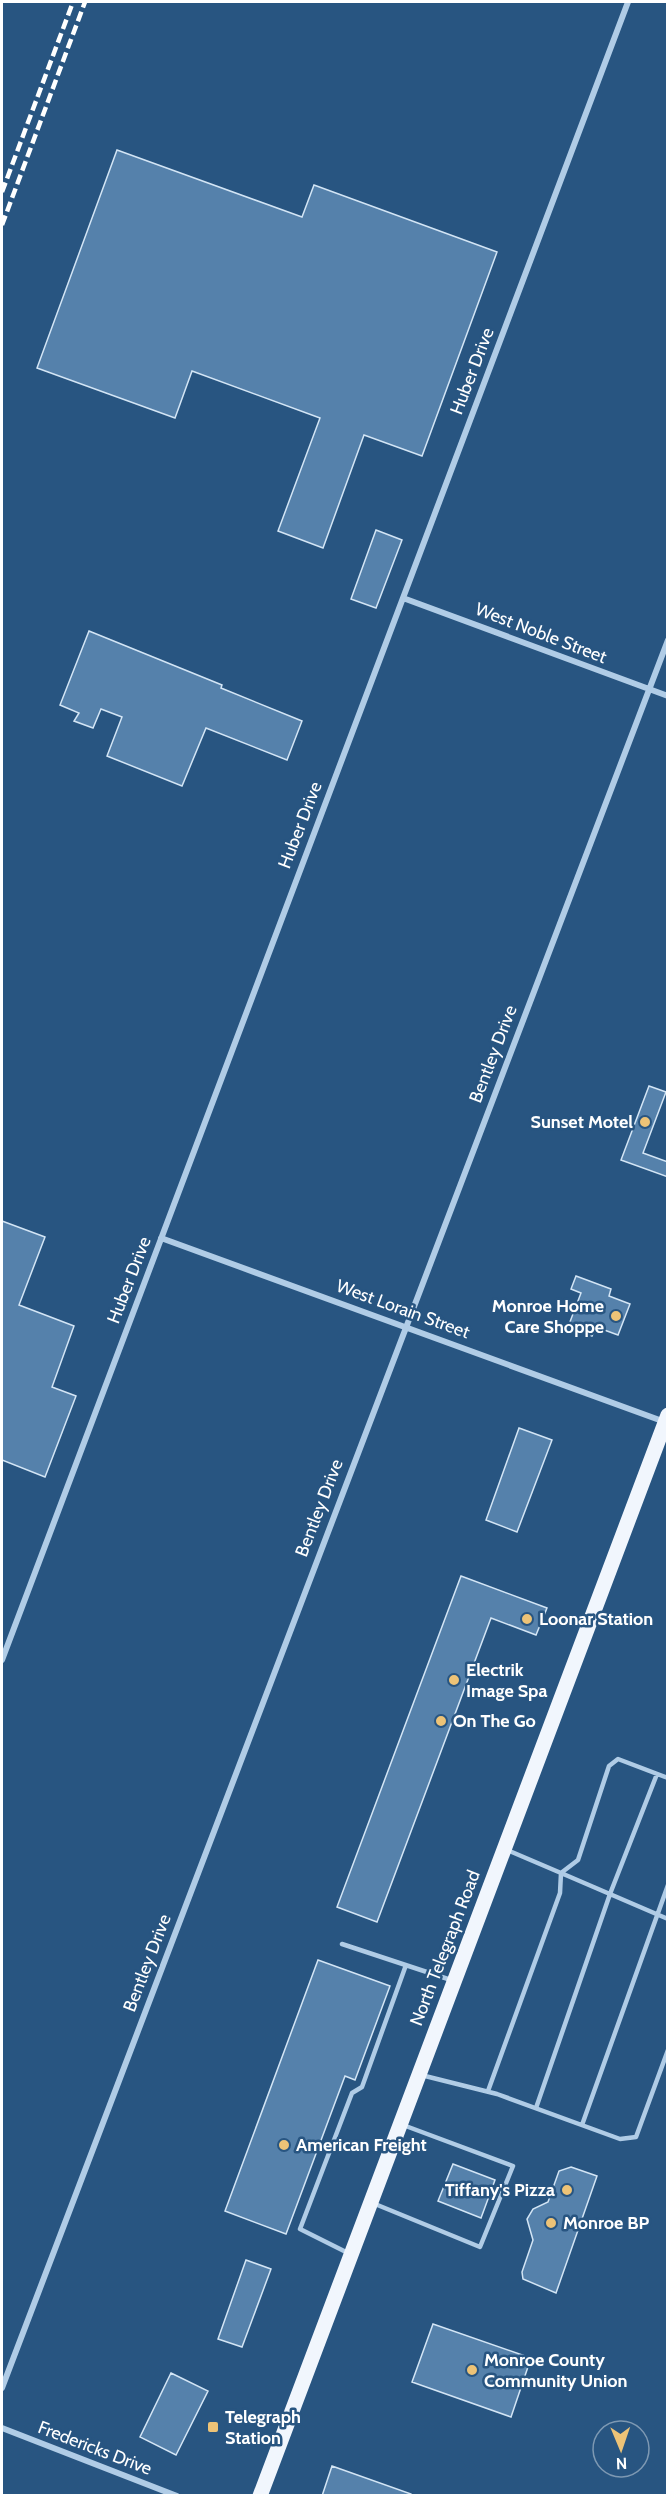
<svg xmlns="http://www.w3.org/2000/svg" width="669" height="2497" font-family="Cabin,sans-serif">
<rect width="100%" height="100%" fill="#285581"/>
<!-- building -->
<path fill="#5581ab" stroke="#d3e5f5" stroke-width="1.5" d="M 117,150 L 302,217 L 314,185 L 497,252 L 422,456 L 364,435 L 323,548 L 278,531 L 320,418 L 192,371 L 175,418 L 37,368 Z
M 376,530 L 402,540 L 376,608 L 351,599 Z
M 89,631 L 222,685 L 221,688 L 302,721 L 287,760 L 206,728 L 182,786 L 107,756 L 122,717 L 101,709 L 93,728 L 74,721 L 79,713 L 60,705 Z
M 649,1086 L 666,1092 L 643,1153 L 668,1162 L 668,1177 L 621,1160 Z
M 2,1221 L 45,1237 L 19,1305 L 74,1326 L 52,1387 L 76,1396 L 45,1477 L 2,1460 Z
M 576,1276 L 611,1289 L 609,1296 L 630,1304 L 618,1335 L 596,1327 L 592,1336 L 568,1327 L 581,1293 L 571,1289 Z
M 519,1428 L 552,1440 L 517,1532 L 486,1520 Z
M 461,1576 L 547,1608 L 536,1635 L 491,1618 L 377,1922 L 337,1907 Z
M 318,1960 L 390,1986 L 355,2080 L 345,2076 L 286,2234 L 225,2211 Z
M 453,2164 L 495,2180 L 481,2218 L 438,2201 Z
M 571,2167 L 597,2176 L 556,2293 L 523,2279 L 522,2272 L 533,2240 L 527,2219 L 533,2209 L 548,2202 L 559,2171 Z
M 246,2260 L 271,2269 L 242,2347 L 218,2339 Z
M 433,2324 L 531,2358 L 511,2417 L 412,2382 Z
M 171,2373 L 208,2391 L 176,2455 L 140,2437 Z
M 332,2466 L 411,2494 L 411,2496 L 322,2496 Z"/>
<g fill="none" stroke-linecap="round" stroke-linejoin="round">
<!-- lane -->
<path stroke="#b0cce6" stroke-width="4.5" d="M 507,1850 L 561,1873 L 578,1860 L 609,1766 L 618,1759 L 668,1778
M 342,1944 L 451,1980
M 421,2075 L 497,2094 L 620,2139 L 636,2137 L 668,2050
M 488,2091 L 560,1893 L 561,1873 L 668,1919
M 536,2108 L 610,1894 L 657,1774
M 582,2125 L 668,1885
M 375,2204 L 480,2247 L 513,2166 L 403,2125
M 350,2254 L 300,2229 L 352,2093 L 362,2087 L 406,1965"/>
<!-- street -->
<path stroke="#b0cce6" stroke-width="6" d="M 403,598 L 668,696
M 161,1238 L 665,1422
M 2,1660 L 628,2
M 2,2388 L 668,640
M 2,2428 L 177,2496"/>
<!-- primary -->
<path stroke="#f1f6fd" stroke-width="15" d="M 260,2496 L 668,1415"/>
<!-- rail -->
<path stroke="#fff" stroke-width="4.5" stroke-dasharray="10 4.5" stroke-linecap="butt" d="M 2,192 L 73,2
M 2,225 L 85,2"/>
</g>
<!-- markers -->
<g fill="#edc377" stroke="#285581" stroke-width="2">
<circle cx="645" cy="1122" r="6"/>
<circle cx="616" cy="1316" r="6"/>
<circle cx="527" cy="1619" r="6"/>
<circle cx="454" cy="1680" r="6"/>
<circle cx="441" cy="1721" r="6"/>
<circle cx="284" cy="2145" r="6"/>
<circle cx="567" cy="2190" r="6"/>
<circle cx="551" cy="2223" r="6"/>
<circle cx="472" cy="2370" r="6"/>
<rect x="207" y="2421" width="12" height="12" rx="3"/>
</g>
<g text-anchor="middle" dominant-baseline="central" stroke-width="5" stroke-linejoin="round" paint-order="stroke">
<!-- street labels -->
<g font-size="18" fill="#fff" stroke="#285581">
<text transform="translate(472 371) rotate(-69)">Huber Drive</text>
<text transform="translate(541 633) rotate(21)">West Noble Street</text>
<text transform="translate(300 825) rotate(-69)">Huber Drive</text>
<text transform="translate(493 1054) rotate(-69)">Bentley Drive</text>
<text transform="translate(129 1280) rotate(-69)">Huber Drive</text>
<text transform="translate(403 1309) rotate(20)">West Lorain Street</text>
<text transform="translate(319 1508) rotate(-69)">Bentley Drive</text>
<text transform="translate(445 1948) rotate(-69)">North Telegraph Road</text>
<text transform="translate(147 1963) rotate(-69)">Bentley Drive</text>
<text transform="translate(95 2448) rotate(21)">Fredericks Drive</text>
</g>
<!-- poi labels -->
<g font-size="18" font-weight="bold" fill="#fff" stroke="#285581" text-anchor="start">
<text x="633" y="1122" text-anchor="end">Sunset Motel</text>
<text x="604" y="1306" text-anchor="end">Monroe Home<tspan x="604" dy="21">Care Shoppe</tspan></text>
<text x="539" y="1619">Loonar Station</text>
<text x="466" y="1670">Electrik<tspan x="466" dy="21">Image Spa</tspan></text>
<text x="453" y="1721">On The Go</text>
<text x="296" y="2145">American Freight</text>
<text x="555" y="2190" text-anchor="end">Tiffany's Pizza</text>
<text x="563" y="2223">Monroe BP</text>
<text x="484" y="2360">Monroe County<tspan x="484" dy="21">Community Union</tspan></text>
<text x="225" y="2417">Telegraph<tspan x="225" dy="21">Station</tspan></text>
</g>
</g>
<!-- border -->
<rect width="669" height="2497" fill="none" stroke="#ffffff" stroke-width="6"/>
<!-- north arrow -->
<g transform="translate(621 2449) rotate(178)"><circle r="28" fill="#285581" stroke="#7e99b3" stroke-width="1.5"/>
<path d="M0-4.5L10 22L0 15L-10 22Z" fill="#edc377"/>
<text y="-9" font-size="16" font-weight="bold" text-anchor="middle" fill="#ffffff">N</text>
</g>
</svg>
